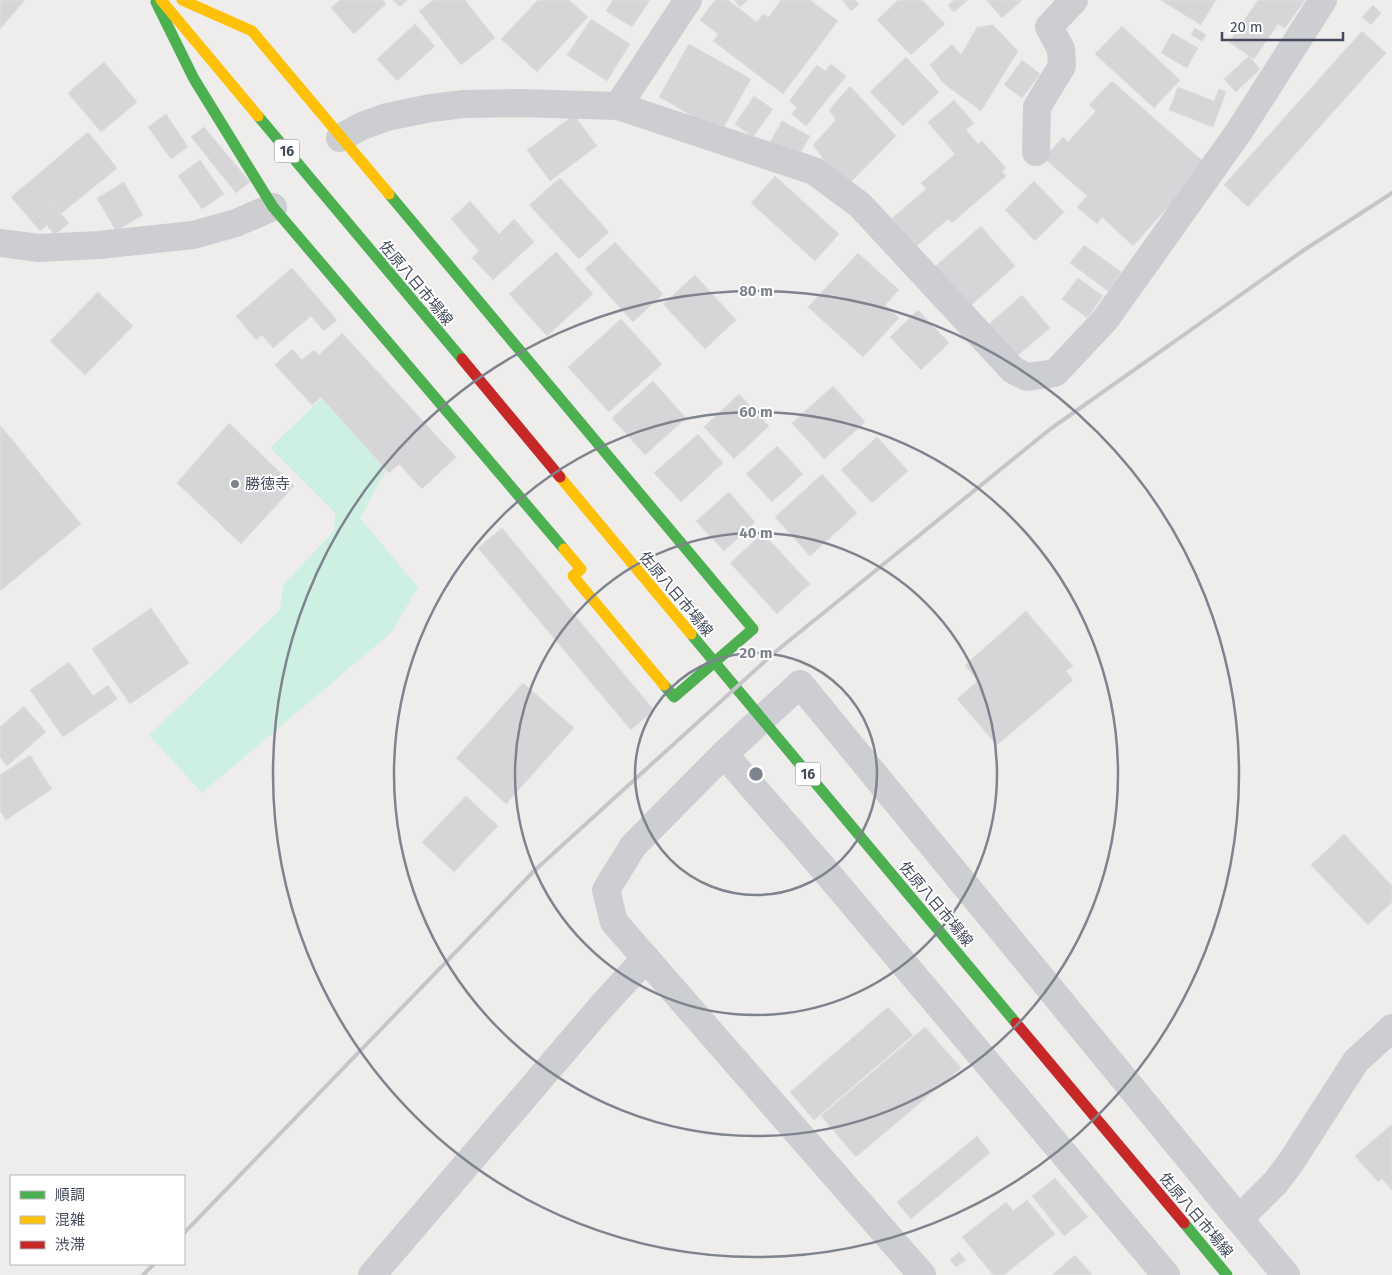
<svg xmlns="http://www.w3.org/2000/svg" width="1392" height="1275" font-family="'Fira Sans','Noto Sans JP',sans-serif">
<rect width="100%" height="100%" fill="#eeedec"/>
<!-- green -->
<path fill="#cef0e3" d="M 324,396 L 391,461 L 360,518 L 418,587 L 392,632 L 202,793 L 149,735 L 280,610 L 283,585 L 334,531 L 335,513 L 270,448 Z"/>
<!-- building -->
<path fill="#d6d6d9" stroke="#dfdedf" d="M 0,0 L 25,0 L 0,29 Z
M 340,0 L 383,0 L 386,4 L 354,34 L 331,8 Z
M 393,0 L 407,0 L 400,7 Z
M 433,0 L 465,0 L 495,38 L 461,65 L 419,11 Z
M 538,0 L 569,0 L 588,17 L 537,72 L 501,39 Z
M 613,0 L 650,0 L 632,27 L 606,11 Z
M 715,0 L 728,0 L 757,22 L 763,14 L 769,17 L 781,0 L 810,0 L 838,21 L 783,94 L 713,41 L 718,34 L 700,20 Z
M 734,0 L 748,0 L 740,7 Z
M 842,0 L 855,0 L 859,4 L 851,11 Z
M 898,0 L 922,0 L 945,24 L 911,55 L 877,20 Z
M 954,0 L 968,0 L 954,12 L 948,5 Z
M 986,0 L 1022,0 L 1002,18 Z
M 1160,0 L 1216,0 L 1201,25 Z
M 1258,0 L 1305,0 L 1285,28 L 1278,24 L 1254,59 L 1229,42 Z
M 1373,5 L 1381,13 L 1371,25 L 1362,17 Z
M 591,19 L 630,44 L 607,81 L 567,55 Z
M 415,24 L 435,46 L 397,81 L 377,59 Z
M 993,25 L 1018,51 L 981,111 L 943,83 L 930,65 L 952,44 L 961,55 L 977,27 Z
M 1122,26 L 1180,80 L 1154,108 L 1095,54 Z
M 1195,28 L 1206,35 L 1202,41 L 1191,35 Z
M 1362,31 L 1386,53 L 1248,207 L 1224,185 Z
M 1172,33 L 1198,48 L 1187,68 L 1161,53 Z
M 689,44 L 751,79 L 721,132 L 659,97 Z
M 1249,56 L 1260,69 L 1236,92 L 1224,79 Z
M 906,57 L 939,92 L 903,126 L 870,92 Z
M 1022,60 L 1040,74 L 1022,98 L 1004,85 Z
M 104,62 L 137,102 L 101,132 L 68,93 Z
M 831,64 L 846,76 L 806,126 L 792,114 L 797,107 L 789,101 L 817,65 L 825,71 Z
M 1112,81 L 1206,164 L 1133,246 L 1102,217 L 1097,224 L 1077,207 L 1087,196 L 1044,158 L 1063,137 L 1068,142 L 1096,111 L 1089,105 Z
M 850,86 L 896,136 L 845,188 L 813,145 L 836,120 L 829,110 Z
M 1178,87 L 1214,101 L 1219,89 L 1226,92 L 1213,127 L 1169,110 Z
M 754,96 L 773,109 L 753,137 L 735,124 Z
M 954,100 L 974,123 L 966,130 L 978,144 L 982,141 L 1006,168 L 1002,171 L 1006,176 L 952,223 L 948,219 L 913,249 L 889,221 L 926,189 L 921,183 L 955,154 L 928,122 Z
M 166,114 L 188,147 L 171,159 L 148,127 Z
M 574,115 L 597,146 L 550,181 L 527,150 Z
M 782,121 L 810,136 L 796,161 L 768,146 Z
M 204,127 L 250,182 L 236,193 L 191,137 Z
M 88,132 L 117,168 L 40,231 L 11,197 Z
M 200,160 L 224,194 L 202,209 L 178,176 Z
M 775,176 L 839,234 L 815,261 L 751,203 Z
M 560,178 L 609,232 L 579,259 L 529,205 Z
M 1034,181 L 1064,212 L 1035,241 L 1005,210 Z
M 124,182 L 143,215 L 116,231 L 97,198 Z
M 470,201 L 499,234 L 514,219 L 534,242 L 493,280 L 472,258 L 479,251 L 451,219 Z
M 51,202 L 69,223 L 55,235 L 37,214 Z
M 981,226 L 1015,266 L 965,311 L 930,271 Z
M 615,242 L 663,294 L 633,322 L 585,269 Z
M 1084,245 L 1121,272 L 1108,291 L 1070,263 Z
M 556,252 L 593,294 L 547,336 L 509,294 Z
M 858,253 L 899,290 L 885,305 L 899,318 L 863,357 L 808,307 Z
M 292,268 L 337,320 L 324,331 L 311,316 L 273,348 L 262,335 L 256,340 L 236,316 Z
M 695,275 L 736,320 L 705,349 L 663,304 Z
M 1078,278 L 1103,296 L 1087,318 L 1062,299 Z
M 98,292 L 133,326 L 85,375 L 50,341 Z
M 1022,295 L 1050,328 L 1009,363 L 981,331 Z
M 918,310 L 949,343 L 921,370 L 890,337 Z
M 621,319 L 662,364 L 609,412 L 568,367 Z
M 342,333 L 456,457 L 422,489 L 399,464 L 389,473 L 321,397 L 312,405 L 275,365 L 292,349 L 302,360 L 314,350 L 319,355 Z
M 653,381 L 686,418 L 645,455 L 612,418 Z
M 833,386 L 865,422 L 824,459 L 792,423 Z
M 739,394 L 769,426 L 734,459 L 704,427 Z
M 229,423 L 294,486 L 241,544 L 177,483 Z
M 0,425 L 81,524 L 0,591 Z
M 698,434 L 723,463 L 681,502 L 654,473 Z
M 877,437 L 908,471 L 872,503 L 841,470 Z
M 777,446 L 803,474 L 772,502 L 746,474 Z
M 822,474 L 857,513 L 810,556 L 775,517 Z
M 729,492 L 755,522 L 724,551 L 696,521 Z
M 502,528 L 654,710 L 631,730 L 478,548 Z
M 763,533 L 810,584 L 777,614 L 730,563 Z
M 151,608 L 189,663 L 130,704 L 92,649 Z
M 1026,611 L 1073,666 L 1066,671 L 1073,680 L 997,745 L 957,699 L 978,681 L 965,665 Z
M 69,662 L 93,696 L 108,685 L 117,699 L 63,737 L 30,690 Z
M 523,683 L 574,728 L 506,804 L 456,758 Z
M 24,706 L 46,732 L 7,766 L 0,757 L 0,727 Z
M 30,755 L 52,789 L 6,820 L 0,811 L 0,775 Z
M 466,796 L 498,826 L 454,872 L 422,842 Z
M 1344,834 L 1392,886 L 1392,902 L 1368,925 L 1311,865 Z
M 888,1007 L 913,1035 L 814,1120 L 790,1092 Z
M 925,1027 L 961,1068 L 856,1157 L 821,1116 Z
M 1392,1124 L 1392,1190 L 1382,1179 L 1378,1182 L 1355,1156 Z
M 977,1136 L 990,1153 L 911,1219 L 897,1202 Z
M 1055,1178 L 1088,1217 L 1064,1236 L 1032,1196 Z
M 1027,1200 L 1055,1234 L 1004,1275 L 993,1275 L 962,1237 L 1006,1202 L 1013,1211 Z
M 959,1252 L 966,1260 L 956,1267 L 950,1260 Z
M 1075,1255 L 1092,1275 L 1052,1275 Z"/>
<g fill="none" stroke-linecap="round" stroke-linejoin="round">
<!-- street -->
<path stroke="#cdced2" stroke-width="28" d="M 618,106 L 688,0
M 340,138 L 362,126 L 387,117 L 431,108 L 464,104 L 520,103 L 618,106 L 814,171 L 860,205 L 1013,370 L 1027,377 L 1055,373 L 1105,320 L 1238,133 L 1323,0
M 1036,152 L 1037,107 L 1062,66 L 1061,49 L 1049,27 L 1074,0
M 0,243 L 39,248 L 99,245 L 193,235 L 236,223 L 273,207
M 724,754 L 823,868 L 1166,1275
M 372,1275 L 602,1006 L 646,958
M 922,1275 L 614,922 L 606,890 L 633,846 L 724,754 L 800,684 L 1239,1219
M 1286,1275 L 1239,1219 L 1276,1182 L 1291,1162 L 1356,1061 L 1392,1028"/>
<!-- fast -->
<path stroke="#4caf50" stroke-width="11" d="M 156,2 L 194,79 L 273,207 L 564,549
M 258,116 L 462,359
M 389,194 L 753,629 L 674,697 L 664,685
M 691,634 L 1016,1023
M 1184,1223 L 1227,1275"/>
<!-- slow -->
<path stroke="#ffc107" stroke-width="11" d="M 161,0 L 258,116
M 182,0 L 252,31 L 389,194
M 560,477 L 691,634
M 564,549 L 581,569 L 573,576 L 664,685"/>
<!-- jam -->
<path stroke="#c62828" stroke-width="11" d="M 462,359 L 560,477
M 1016,1023 L 1184,1223"/>
<!-- rail -->
<path stroke="#c5c6c9" stroke-width="4" d="M 184,1233 L 534,871 L 774,653 L 1049,430 L 1304,250 L 1392,193
M 143,1275 L 154,1264"/>
</g>
<!-- distance rings -->
<g fill="none" stroke="#7f838e" stroke-width="2.5">
<circle cx="756" cy="774" r="121"/>
<circle cx="756" cy="774" r="241"/>
<circle cx="756" cy="774" r="362"/>
<circle cx="756" cy="774" r="483"/>
</g>
<!-- markers -->
<circle fill="#7f838e" stroke="#fff" stroke-width="2" cx="235" cy="484" r="5"/>
<g text-anchor="middle" dominant-baseline="central" stroke-width="4" stroke-linejoin="round" paint-order="stroke">
<!-- shield labels -->
<g fill="#fff" stroke="#7b808c" stroke-width="1">
<rect x="274.5" y="139.5" width="25" height="23" rx="4"/>
<rect x="795.5" y="762.5" width="25" height="23" rx="4"/>
</g>
<g font-size="14" font-weight="bold" fill="#434a5b">
<text x="287" y="151">16</text>
<text x="808" y="774">16</text>
</g>
<!-- street labels -->
<g font-size="15" fill="#434a5b" stroke="#fff">
<text transform="translate(416 283) rotate(50)">佐原八日市場線</text>
<text transform="translate(676 594) rotate(50)">佐原八日市場線</text>
<text transform="translate(936 904) rotate(50)">佐原八日市場線</text>
<text transform="translate(1196 1215) rotate(50)">佐原八日市場線</text>
</g>
<!-- poi labels -->
<g font-size="15" fill="#434a5b" stroke="#fff" text-anchor="start">
<text x="245" y="484">勝徳寺</text>
</g>
</g>
<circle cx="756" cy="774" r="8" fill="#7f838e" stroke="#fff" stroke-width="2.5"/>
<g font-size="15" text-anchor="middle" font-weight="bold" fill="#7f838e" stroke="#fff" stroke-width="4" stroke-linejoin="round" paint-order="stroke">
<text x="756" y="296">80 m</text>
<text x="756" y="417">60 m</text>
<text x="756" y="538">40 m</text>
<text x="756" y="658">20 m</text>
</g>
<!-- legend -->
<rect x="10" y="1175" width="175" height="90" fill="#ffffff" stroke="#b4b7bd"/>
<rect x="20" y="1191" width="25" height="8" fill="#4caf50" stroke="#b4b7bd"/>
<text x="55" y="1200" font-size="15" fill="#434a5b">順調</text>
<rect x="20" y="1216" width="25" height="8" fill="#ffc107" stroke="#b4b7bd"/>
<text x="55" y="1225" font-size="15" fill="#434a5b">混雑</text>
<rect x="20" y="1241" width="25" height="8" fill="#c62828" stroke="#b4b7bd"/>
<text x="55" y="1250" font-size="15" fill="#434a5b">渋滞</text>
<!-- scale -->
<path d="M1222 32v8h121v-8" fill="none" stroke="#434a5b" stroke-width="2.5"/>
<text x="1230" y="32" font-size="15" fill="#434a5b" stroke="#ffffff" stroke-width="4" paint-order="stroke">20 m</text>
</svg>
